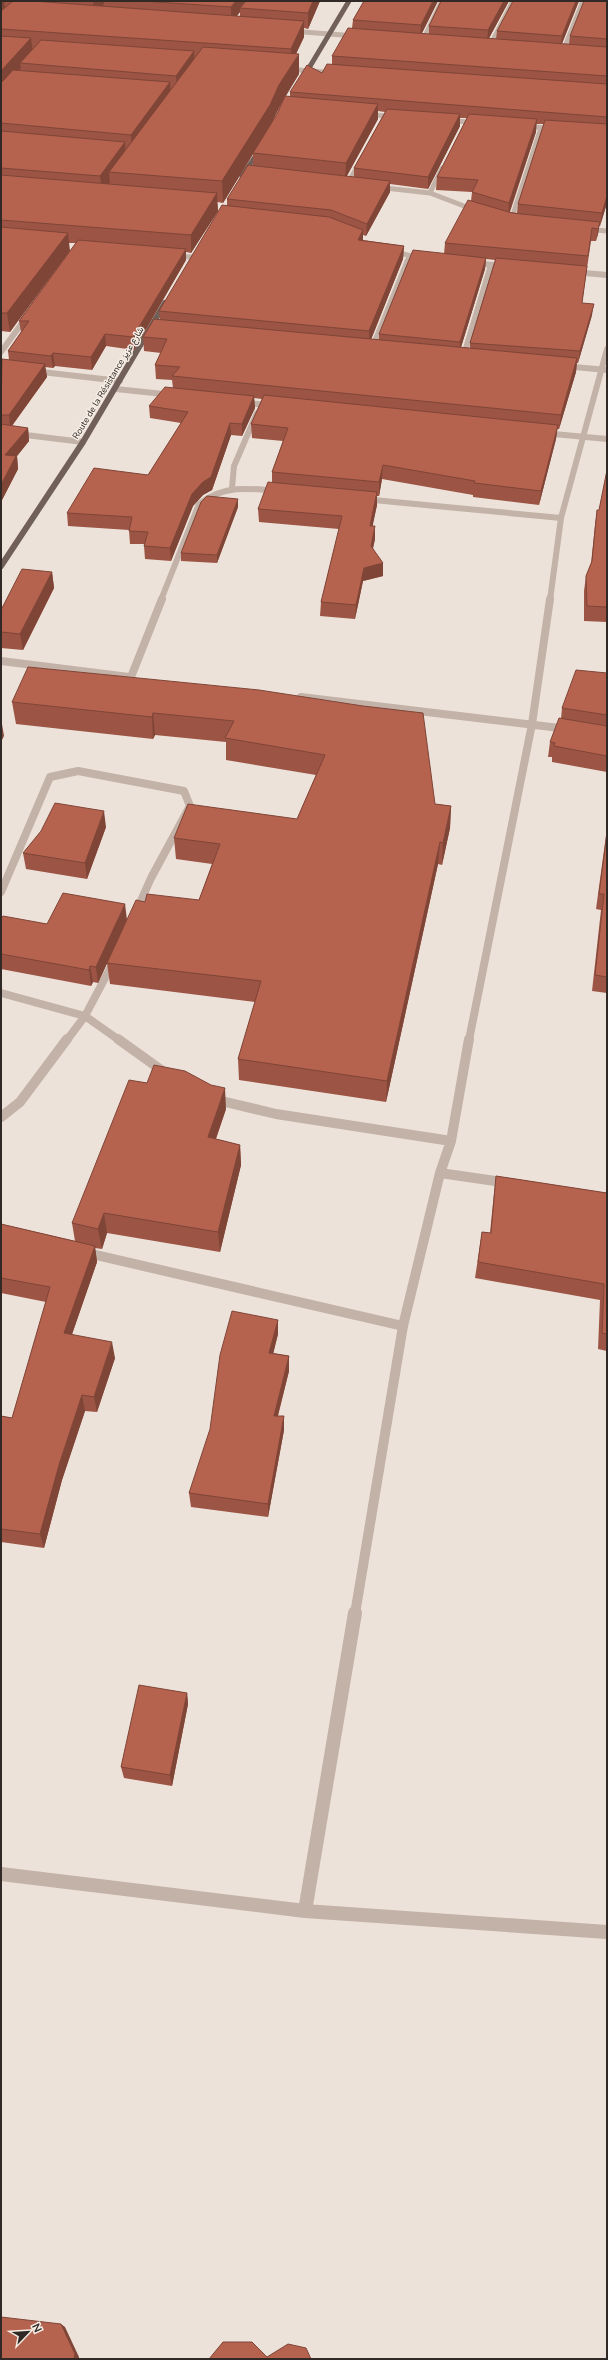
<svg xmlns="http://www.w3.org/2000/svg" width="608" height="2360" font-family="'Nunito Sans',Vazirmatn,sans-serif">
<rect width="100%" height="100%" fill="#ede2d9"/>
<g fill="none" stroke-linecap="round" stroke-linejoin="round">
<!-- street-far4 -->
<path stroke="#c3b2a7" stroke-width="5" d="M 290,31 L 356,36
M 423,40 L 442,1
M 490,46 L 513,1
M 563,52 L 583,1
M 286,69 L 336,73
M 365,114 L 396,117
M 446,120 L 478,123
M 524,126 L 556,129
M 442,168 L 430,193 L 477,211
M 348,183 L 361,160
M 376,187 L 430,193
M 511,221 L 541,128
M 585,229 L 607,231
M 391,251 L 424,259
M 172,256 L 194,257
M 407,261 L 409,257"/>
<!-- street-far3 -->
<path stroke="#c3b2a7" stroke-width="6" d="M 472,263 L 505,266
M 573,272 L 607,275
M 372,349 L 408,260
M 1,352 L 28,315
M 463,358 L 491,265
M 563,366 L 607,370
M 33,371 L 120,381
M 116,389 L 173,395
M 241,402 L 273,406
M 1,432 L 83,442
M 543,433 L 607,439
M 232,488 L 234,466 L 257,413
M 363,499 L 561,518
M 161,600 L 199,504 C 223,485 249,488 278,491
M 550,600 L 561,518 L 607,349"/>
<!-- street-far2 -->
<path stroke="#c3b2a7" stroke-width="8" d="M 1,661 L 129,677
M 131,677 L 162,599
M 301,697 L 568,729
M 1,892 L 50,777 L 78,771 L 184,791 L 190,806 L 151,878 L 136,912
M 1,993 L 85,1016 L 119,1040
M 67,1040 L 85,1016 L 114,961
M 469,1040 L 532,724 L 550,599"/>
<!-- street-far1 -->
<path stroke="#c3b2a7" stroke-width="10" d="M 118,1039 L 164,1072
M 213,1099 L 276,1114 L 451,1141
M 1,1117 L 20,1102 L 67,1039
M 440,1173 L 509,1183
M 83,1252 L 403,1326
M 355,1614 L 403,1326 L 440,1173 L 451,1141 L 469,1039"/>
<!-- street -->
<path stroke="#c3b2a7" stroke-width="14" d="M 1,1874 L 305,1911 L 607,1932
M 305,1911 L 355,1613"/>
<!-- primary-far1 -->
<path stroke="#716059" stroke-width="5" d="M 303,78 L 349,1
M 242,176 L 261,148"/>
<!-- primary -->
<path stroke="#716059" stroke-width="6" d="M 1,566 L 83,442 L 165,303"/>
</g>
<!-- wall -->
<path fill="#9c5444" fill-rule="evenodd" d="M 1,1 L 320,1 L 308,29 L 304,28 L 304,37 L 296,53 L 299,74 L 285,96 L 290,97 L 290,92 L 322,73 L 332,64 L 332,56 L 352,28 L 353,20 L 364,1 L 438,1 L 422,33 L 429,34 L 429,26 L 441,1 L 509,1 L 489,38 L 496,39 L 497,31 L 579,1 L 562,44 L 569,44 L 570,36 L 607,1 L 607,203 L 600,226 L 599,226 L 598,234 L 596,241 L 591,241 L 582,303 L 592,315 L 578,363 L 577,363 L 576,372 L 559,429 L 557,429 L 556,439 L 539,505 L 473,497 L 473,495 L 382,479 L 379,496 L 377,496 L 377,505 L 372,526 L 375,539 L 373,549 L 383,576 L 363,581 L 355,619 L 320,616 L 321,602 L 339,529 L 259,522 L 258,509 L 272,483 L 272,472 L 283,441 L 252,438 L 251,424 L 262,399 L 254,398 L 255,408 L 242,436 L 231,435 L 212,490 L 203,495 L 193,506 L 171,561 L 145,559 L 144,546 L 145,544 L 130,544 L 129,530 L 68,526 L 67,513 L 148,475 L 181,423 L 150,418 L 149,406 L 173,388 L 172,380 L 156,379 L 155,365 L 161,353 L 144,351 L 143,337 L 160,320 L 159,311 L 227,206 L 227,199 L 253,165 L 253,154 L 223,203 L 217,202 L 218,211 L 191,253 L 186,252 L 186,260 L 134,350 L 106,346 L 92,370 L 55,366 L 53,368 L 45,367 L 47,377 L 12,426 L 28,428 L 29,441 L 17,456 L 18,469 L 1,502 L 1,360 L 9,360 L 8,351 L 21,332 L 19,321 L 76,243 L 69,243 L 10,332 L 1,331 ZM 240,12 L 240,16 L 237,16 ZM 285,97 L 277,114 L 272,122 L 280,106 ZM 378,111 L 385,112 L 354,168 L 354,177 L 347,176 L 378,119 ZM 460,118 L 467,118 L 437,177 L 436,190 L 472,192 L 471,201 L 445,243 L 444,254 L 379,334 L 379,340 L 371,339 L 403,259 L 404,246 L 363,240 L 363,235 L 366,236 L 390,192 L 390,184 L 428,189 L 460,126 ZM 536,124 L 544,124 L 518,204 L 517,213 L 510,212 L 536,132 ZM 486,259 L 495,260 L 470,343 L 470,348 L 461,347 L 485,269 Z
M 607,470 L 607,622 L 584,621 L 584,591 L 586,576 L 591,564 L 595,525 L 597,510 L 599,510 Z
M 238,507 L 217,563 L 181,561 L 181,553 Z
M 52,572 L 54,588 L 23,650 L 1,648 L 1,610 Z
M 607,673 L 607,772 L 552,762 L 552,757 L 548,757 L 550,742 L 561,719 L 562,708 Z
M 259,690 L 435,804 L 451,806 L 450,828 L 442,865 L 438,864 L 386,1102 L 239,1080 L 238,1059 L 255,1002 L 110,984 L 107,963 L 145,902 L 199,900 L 212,864 L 176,859 L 174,838 L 297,819 L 316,775 L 226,760 L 226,742 L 155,735 L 153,739 L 16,724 L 12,702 Z
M 106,827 L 87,879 L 26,869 L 23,853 Z
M 607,828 L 607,993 L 592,991 L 601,910 L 596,909 Z
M 1,919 L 47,924 L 127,920 L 98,983 L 93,982 L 91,986 L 1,969 Z
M 226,1109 L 216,1139 L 240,1145 L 241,1165 L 220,1252 L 107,1233 L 102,1249 L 95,1248 L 97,1262 L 72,1334 L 115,1358 L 97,1412 L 85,1411 L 62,1480 L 44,1548 L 1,1542 L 1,1416 L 12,1418 L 46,1302 L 1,1293 L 1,1224 L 75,1241 L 72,1223 Z
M 496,1176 L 607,1193 L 607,1351 L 598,1349 L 600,1300 L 475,1278 L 482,1232 L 490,1233 L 494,1193 Z
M 278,1320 L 278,1334 L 273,1353 L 289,1356 L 289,1371 L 278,1416 L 284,1416 L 284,1430 L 268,1517 L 191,1507 L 189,1493 Z
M 187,1693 L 188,1704 L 172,1786 L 124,1778 L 121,1767 Z"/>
<!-- shaded-wall -->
<path fill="#7f4537" d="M 2,1 L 4,1 L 6,14 L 1,20 L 1,2 Z
M 93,1 L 104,1 L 104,4 L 94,13 Z
M 236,1 L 250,1 L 240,8 L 240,12 L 231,23 L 231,7 Z
M 313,1 L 320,1 L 308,29 L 308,13 Z
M 433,1 L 438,1 L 420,37 L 421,25 Z
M 504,1 L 509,1 L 487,42 L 488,30 Z
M 576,1 L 579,1 L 560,48 L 562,36 Z
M 304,21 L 304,37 L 291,65 L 291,49 Z
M 31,38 L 33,54 L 20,63 L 21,68 L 1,90 L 1,71 Z
M 194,51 L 195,66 L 177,91 L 176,76 Z
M 299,54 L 299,74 L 280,106 L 270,126 L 253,153 L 253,154 L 223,203 L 222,181 L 279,85 Z
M 170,82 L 171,98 L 132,152 L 131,135 Z
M 378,104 L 378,119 L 345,179 L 346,163 Z
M 460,114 L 460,126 L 428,189 L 428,177 Z
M 537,119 L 536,132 L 508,216 L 509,203 Z
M 125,142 L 126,159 L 109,172 L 110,182 L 102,193 L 100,176 Z
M 390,181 L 390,192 L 366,236 L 367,224 Z
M 217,193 L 218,211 L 191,253 L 191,235 Z
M 607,196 L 607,203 L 600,226 L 602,213 Z
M 600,222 L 598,234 L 596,241 L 598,229 Z
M 363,230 L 363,243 L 358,240 Z
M 68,233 L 70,251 L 10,332 L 7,313 Z
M 404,246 L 403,259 L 369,345 L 369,331 Z
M 186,249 L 186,260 L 134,350 L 133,337 Z
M 486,258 L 485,269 L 459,354 L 460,342 Z
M 594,304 L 592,315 L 578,363 L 580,351 Z
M 105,334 L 106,346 L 92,370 L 91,357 Z
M 53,353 L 55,366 L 53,368 L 51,356 Z
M 577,358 L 576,372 L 559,429 L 561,415 Z
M 45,364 L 47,377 L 10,428 L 9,415 Z
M 254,396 L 255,408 L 242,436 L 242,424 Z
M 230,423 L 231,435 L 212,490 L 203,495 L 193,506 L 171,561 L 170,548 L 192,494 Z
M 558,425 L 556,439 L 539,505 L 541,491 Z
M 28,428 L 29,441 L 17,456 L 18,469 L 1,502 L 1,485 L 5,455 Z
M 383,465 L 382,479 L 379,496 L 379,482 Z
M 377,492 L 377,505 L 370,539 L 370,526 Z
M 238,499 L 238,507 L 217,563 L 217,555 Z
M 375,526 L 375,539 L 370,559 L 371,546 Z
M 383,563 L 383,576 L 363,581 L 355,619 L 356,605 L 364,568 Z
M 52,572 L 54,588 L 23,650 L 20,634 Z
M 153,713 L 155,735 L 153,739 L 152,717 Z
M 1,718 L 4,736 L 1,742 Z
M 451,806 L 450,828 L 442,865 L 443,843 Z
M 104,811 L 106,827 L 87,879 L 85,863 Z
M 440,842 L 438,864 L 386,1102 L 387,1081 Z
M 125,904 L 127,920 L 98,983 L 96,967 Z
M 90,966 L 93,982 L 91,986 L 89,970 Z
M 225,1088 L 226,1109 L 209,1158 L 208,1137 Z
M 240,1145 L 241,1165 L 220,1252 L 218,1232 Z
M 104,1213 L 107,1233 L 102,1249 L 98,1229 Z
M 95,1246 L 97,1262 L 67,1349 L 64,1333 Z
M 278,1320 L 278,1334 L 270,1367 L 269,1353 Z
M 112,1342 L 115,1358 L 97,1412 L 94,1397 Z
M 289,1356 L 289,1371 L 274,1430 L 274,1416 Z
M 82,1395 L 85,1411 L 62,1480 L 44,1548 L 40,1534 L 59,1465 Z
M 284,1416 L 284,1430 L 268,1517 L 268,1504 Z
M 187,1693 L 188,1704 L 172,1786 L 170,1775 Z
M 61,2324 L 65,2327 L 79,2357 L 79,2359 L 74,2359 Z"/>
<!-- building -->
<path fill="#b5624f" stroke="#7f4537" d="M 13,1 L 33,1 L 304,21 L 291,49 L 1,29 L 1,11 Z
M 142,1 L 236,1 L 231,7 Z
M 246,1 L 313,1 L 308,13 L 240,8 Z
M 364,1 L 433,1 L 421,25 L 353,20 Z
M 441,1 L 504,1 L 488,30 L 429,26 Z
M 513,1 L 576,1 L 562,36 L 497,31 Z
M 584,1 L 607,1 L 607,39 L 570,36 Z
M 348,28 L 607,47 L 607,76 L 332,56 Z
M 1,36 L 31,38 L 1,71 Z
M 41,40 L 194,51 L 176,76 L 20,63 Z
M 203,47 L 299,54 L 279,85 L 270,105 L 222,181 L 109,172 Z
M 327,64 L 607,84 L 607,117 L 290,92 L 307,65 L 322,73 Z
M 13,70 L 170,82 L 131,135 L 1,123 L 1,82 L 2,82 Z
M 285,96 L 378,104 L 346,163 L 253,153 L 277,114 Z
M 387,109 L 460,114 L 428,177 L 354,168 Z
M 469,114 L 537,119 L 509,203 L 472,192 L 478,180 L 437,177 Z
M 545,120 L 607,124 L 607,196 L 602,213 L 518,204 Z
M 1,131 L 125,142 L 100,176 L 1,168 Z
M 248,165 L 390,181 L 367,224 L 331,210 L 227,199 Z
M 1,175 L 217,193 L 191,235 L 1,220 Z
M 468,200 L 512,213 L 600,222 L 598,229 L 592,228 L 588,256 L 445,243 Z
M 222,205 L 329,217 L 363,230 L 358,240 L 404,246 L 369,331 L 159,311 Z
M 1,227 L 68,233 L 7,313 L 1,313 Z
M 78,240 L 186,249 L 133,337 L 105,334 L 91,357 L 53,353 L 51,356 L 8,351 L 29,321 L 19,321 Z
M 413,250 L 486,258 L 460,342 L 379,334 Z
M 496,258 L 587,266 L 582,303 L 594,304 L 580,351 L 470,343 Z
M 154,319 L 577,358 L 561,415 L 172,376 L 180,367 L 155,365 L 167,339 L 143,337 Z
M 2,359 L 45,364 L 9,415 L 1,415 Z
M 165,387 L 254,396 L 242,424 L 230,423 L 211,477 L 203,482 L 192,494 L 170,548 L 144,546 L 148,532 L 129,531 L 132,517 L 67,513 L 94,468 L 148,475 L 188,412 L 149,406 Z
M 264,395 L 558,425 L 541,491 L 474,483 L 475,481 L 383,465 L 379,482 L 272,472 L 288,428 L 251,424 Z
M 1,424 L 28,428 L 5,455 L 16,456 L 1,485 Z
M 607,470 L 607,607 L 587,606 L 586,576 L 592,561 L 597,510 L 599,510 Z
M 268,482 L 377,492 L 370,526 L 375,526 L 371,546 L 383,563 L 364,568 L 356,605 L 321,602 L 342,516 L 258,509 Z
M 207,496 L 238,499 L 217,555 L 181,553 L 201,502 Z
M 22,569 L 52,572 L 20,634 L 1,632 L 1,610 Z
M 28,667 L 259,690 L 363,706 L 423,713 L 435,804 L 451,806 L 443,843 L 440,842 L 387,1081 L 238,1059 L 261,981 L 107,963 L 136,900 L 145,902 L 147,894 L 199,900 L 220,844 L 174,838 L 188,804 L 297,819 L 325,755 L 225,738 L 234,721 L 153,713 L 152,717 L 12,702 Z
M 576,670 L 607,673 L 607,715 L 562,708 Z
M 559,718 L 607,726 L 607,756 L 554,746 L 555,743 L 550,742 Z
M 55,803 L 104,811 L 85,863 L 23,853 L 41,831 Z
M 607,833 L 607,977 L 595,975 L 604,894 L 599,894 Z
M 63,893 L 125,904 L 96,967 L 90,966 L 89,970 L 1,954 L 1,919 L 3,916 L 47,924 Z
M 154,1065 L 185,1071 L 211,1085 L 225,1088 L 208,1137 L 240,1145 L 218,1232 L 104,1213 L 98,1229 L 72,1223 L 129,1080 L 147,1083 Z
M 496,1176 L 607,1193 L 607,1334 L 602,1333 L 604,1284 L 478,1262 L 482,1232 L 491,1233 Z
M 1,1224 L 95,1246 L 64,1333 L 112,1342 L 94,1397 L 82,1395 L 59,1465 L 40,1534 L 1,1529 L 1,1416 L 12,1418 L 50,1287 L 1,1278 Z
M 232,1311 L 278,1320 L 269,1353 L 289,1356 L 274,1416 L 284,1416 L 268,1504 L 189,1493 L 210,1429 L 220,1355 Z
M 139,1685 L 187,1693 L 170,1775 L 121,1767 Z
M 1,2317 L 61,2324 L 75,2354 L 74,2359 L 1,2359 Z
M 223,2342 L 252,2342 L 267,2357 L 288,2344 L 306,2348 L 311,2359 L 209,2359 Z"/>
<g text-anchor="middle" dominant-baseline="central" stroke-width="3" stroke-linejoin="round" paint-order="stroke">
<!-- far-street labels -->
<g font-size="9" fill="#312926" stroke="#f6ede4">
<text transform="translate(108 383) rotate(-59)">Route de la Résistance شارع عزيز</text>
</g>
</g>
<!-- border -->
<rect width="608" height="2360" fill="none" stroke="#312926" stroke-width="4"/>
<!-- north arrow -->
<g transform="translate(28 2332) rotate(65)" stroke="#f6ede4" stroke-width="3" paint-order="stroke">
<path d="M0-3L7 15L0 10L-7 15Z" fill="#312926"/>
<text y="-6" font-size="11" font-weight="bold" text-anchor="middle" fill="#312926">N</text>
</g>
</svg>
